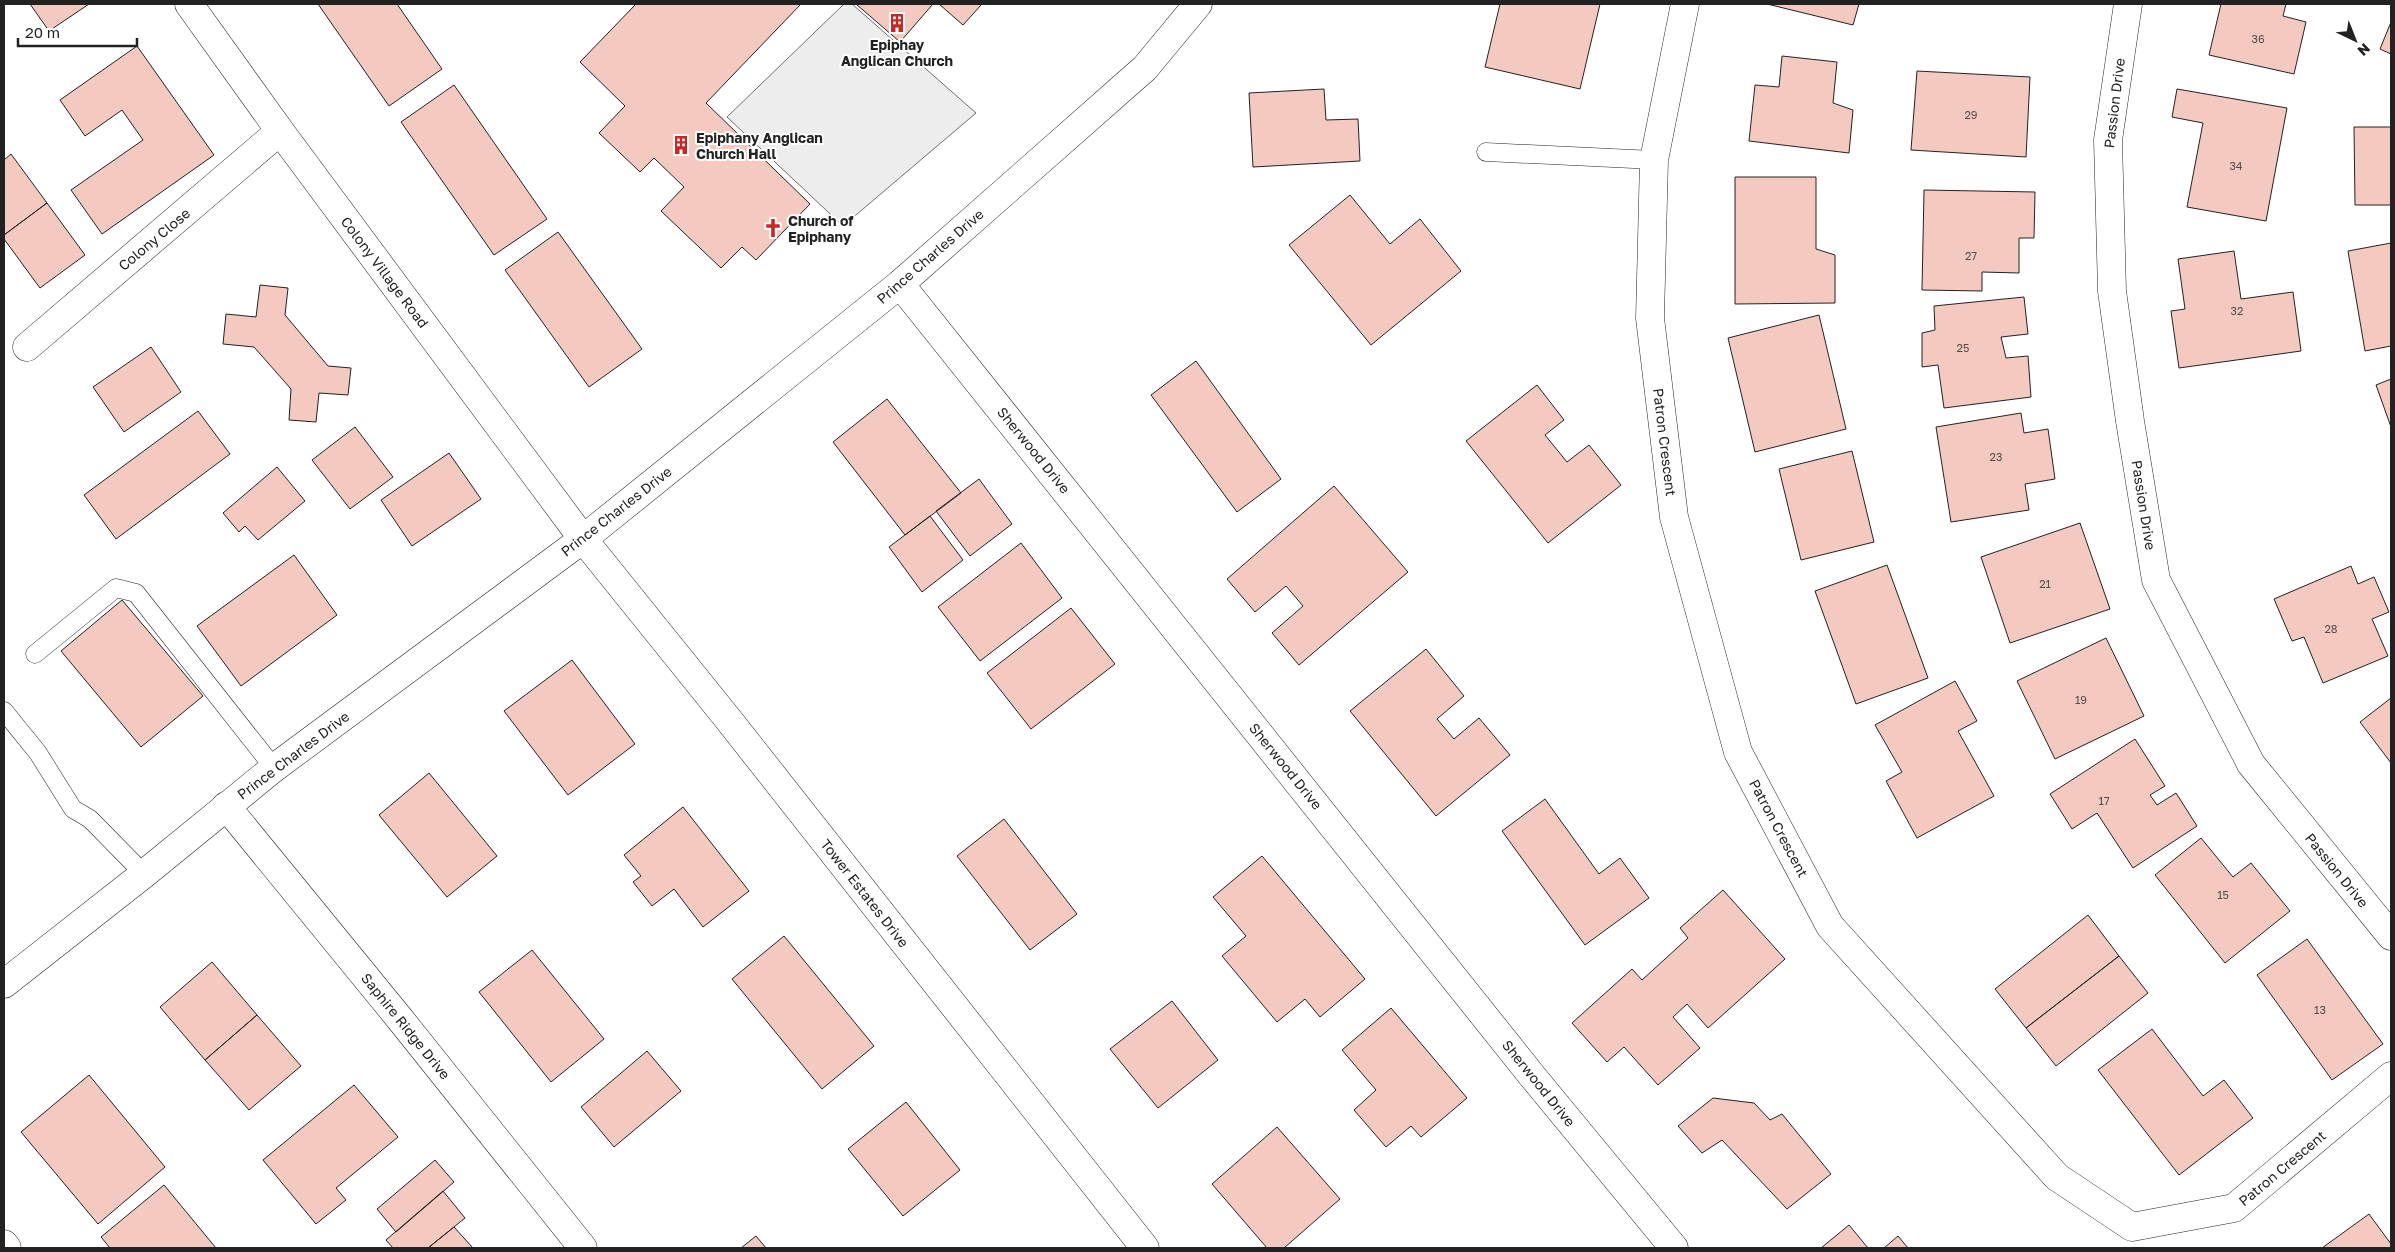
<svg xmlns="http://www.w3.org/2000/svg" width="2395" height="1252" font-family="'Golos Text',sans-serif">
<rect width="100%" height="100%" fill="#fff"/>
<!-- parking -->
<path fill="#ededed" stroke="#6f6f6f" d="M 844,4 L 852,4 L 976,113 L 843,226 L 727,117 Z"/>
<!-- building -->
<path fill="#f3c9c0" stroke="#222" d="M 30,4 L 89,4 L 49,31 Z
M 318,4 L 397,4 L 442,69 L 389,106 Z
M 636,4 L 801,4 L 706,103 L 810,204 L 756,260 L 742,247 L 721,268 L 661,211 L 684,187 L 654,158 L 640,172 L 599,133 L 625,106 L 580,62 Z
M 856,4 L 933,4 L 900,42 Z
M 939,4 L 982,4 L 963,25 Z
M 1500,4 L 1600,4 L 1580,89 L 1485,67 Z
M 1767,4 L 1859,4 L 1853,25 Z
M 2221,4 L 2286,4 L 2283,16 L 2306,22 L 2294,74 L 2209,55 Z
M 2391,22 L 2391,54 L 2380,49 Z
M 137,46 L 214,155 L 102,234 L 71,190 L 143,140 L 122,110 L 85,136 L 60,100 Z
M 1782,56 L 1837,62 L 1833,103 L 1853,110 L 1849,153 L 1749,141 L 1755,85 L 1779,87 Z
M 1917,71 L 2030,77 L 2026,157 L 1911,150 Z
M 454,85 L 547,219 L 494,255 L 401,122 Z
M 1324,89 L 1326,120 L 1358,119 L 1360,161 L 1253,167 L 1249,93 Z
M 2177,89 L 2287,108 L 2266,221 L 2187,207 L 2203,123 L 2172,117 Z
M 2354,127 L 2391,127 L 2391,205 L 2355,205 Z
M 11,154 L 47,203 L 4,235 L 4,160 Z
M 1735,177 L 1816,177 L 1816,249 L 1835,255 L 1835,303 L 1735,304 Z
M 1924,190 L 2035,192 L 2034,238 L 2019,238 L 2019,273 L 1982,272 L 1982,291 L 1922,290 Z
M 1350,195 L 1390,244 L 1420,219 L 1461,271 L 1371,345 L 1289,245 Z
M 47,203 L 85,255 L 40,288 L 4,239 L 4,235 Z
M 558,232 L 642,349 L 589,387 L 505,270 Z
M 2391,243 L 2391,346 L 2365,351 L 2348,251 Z
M 2234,251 L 2241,299 L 2293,292 L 2301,351 L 2179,368 L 2171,311 L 2185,309 L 2178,259 Z
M 260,285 L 288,288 L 285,315 L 328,366 L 351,368 L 348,395 L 319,393 L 316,422 L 289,420 L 291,389 L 254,347 L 223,344 L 226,314 L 256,317 Z
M 2024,297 L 2028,334 L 2001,337 L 2006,358 L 2028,356 L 2031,397 L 1944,408 L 1938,365 L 1922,367 L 1922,333 L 1935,330 L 1934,306 Z
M 1819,315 L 1846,429 L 1755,452 L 1728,338 Z
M 151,347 L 181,392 L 124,432 L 93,387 Z
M 1196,361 L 1281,479 L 1237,512 L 1151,395 Z
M 2391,379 L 2391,427 L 2376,385 Z
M 1537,385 L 1564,420 L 1545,435 L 1567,462 L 1589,445 L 1621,485 L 1548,543 L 1466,441 Z
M 887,399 L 961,493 L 905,535 L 833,442 Z
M 198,411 L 230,454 L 116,539 L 84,495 Z
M 2021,413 L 2024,433 L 2048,429 L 2055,479 L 2025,484 L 2029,510 L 1951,522 L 1936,427 Z
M 355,427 L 393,477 L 350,509 L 312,460 Z
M 1852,451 L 1874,542 L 1801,560 L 1779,469 Z
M 449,453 L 481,499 L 412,546 L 381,500 Z
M 277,467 L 305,501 L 258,540 L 245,526 L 239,532 L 223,513 Z
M 979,479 L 1012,524 L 970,556 L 936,511 Z
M 1334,486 L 1408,572 L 1299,665 L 1272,633 L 1303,606 L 1286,586 L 1255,612 L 1227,579 Z
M 930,516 L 963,560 L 922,592 L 889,547 Z
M 2080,523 L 2110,609 L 2010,643 L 1981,557 Z
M 1021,543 L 1062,598 L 980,661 L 938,607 Z
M 294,555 L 337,615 L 241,686 L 197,626 Z
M 1887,565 L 1928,678 L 1856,704 L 1815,591 Z
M 2351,566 L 2358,584 L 2374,577 L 2389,612 L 2372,619 L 2388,656 L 2323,683 L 2304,637 L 2292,641 L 2274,599 Z
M 122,600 L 203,696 L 141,747 L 61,651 Z
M 1071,608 L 1115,664 L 1031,729 L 987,673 Z
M 2106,638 L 2144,716 L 2055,759 L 2017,681 Z
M 1426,649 L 1464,696 L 1437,719 L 1454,739 L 1479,718 L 1510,755 L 1436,816 L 1350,711 Z
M 572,660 L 635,744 L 568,795 L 504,711 Z
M 1955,681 L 1977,721 L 1958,731 L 1994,796 L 1917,838 L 1886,781 L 1902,772 L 1875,725 Z
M 2391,698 L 2391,763 L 2360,722 Z
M 2135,739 L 2165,786 L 2150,795 L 2157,805 L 2176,793 L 2197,826 L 2133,868 L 2097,813 L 2072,829 L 2050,794 Z
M 429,773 L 497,856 L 447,897 L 379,815 Z
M 1545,799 L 1599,874 L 1620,858 L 1649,898 L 1585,945 L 1502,831 Z
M 683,807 L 749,891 L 703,927 L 674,889 L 652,906 L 633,882 L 641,876 L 624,855 Z
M 1004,819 L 1077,914 L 1030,950 L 957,856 Z
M 2201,838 L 2233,877 L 2251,863 L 2290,911 L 2225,963 L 2155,875 Z
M 1262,856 L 1365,979 L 1320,1017 L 1305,999 L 1277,1022 L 1222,956 L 1246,936 L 1213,897 Z
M 1723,890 L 1785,959 L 1708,1028 L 1687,1004 L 1673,1017 L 1700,1048 L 1658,1085 L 1624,1047 L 1607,1062 L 1572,1023 L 1632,969 L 1642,980 L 1688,938 L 1680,928 Z
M 2088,915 L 2119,956 L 2026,1028 L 1995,989 Z
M 784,936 L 874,1046 L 822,1089 L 732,979 Z
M 2307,939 L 2383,1044 L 2332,1080 L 2257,975 Z
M 532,950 L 604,1039 L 551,1082 L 479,992 Z
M 2119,956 L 2148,993 L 2056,1066 L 2026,1028 Z
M 212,962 L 257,1015 L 205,1060 L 160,1007 Z
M 1172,1001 L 1218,1060 L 1158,1108 L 1110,1049 Z
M 1391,1008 L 1467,1098 L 1421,1137 L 1411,1126 L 1386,1147 L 1354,1110 L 1376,1090 L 1342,1050 Z
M 257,1015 L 301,1066 L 249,1110 L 205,1060 Z
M 2152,1029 L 2203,1096 L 2224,1080 L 2253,1118 L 2179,1175 L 2098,1070 Z
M 647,1051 L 681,1091 L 614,1147 L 581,1107 Z
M 89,1075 L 165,1167 L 98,1224 L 21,1132 Z
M 354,1085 L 398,1137 L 336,1188 L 346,1200 L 316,1224 L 263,1160 Z
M 1713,1098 L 1754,1103 L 1770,1120 L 1782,1114 L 1831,1174 L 1787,1209 L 1722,1140 L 1702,1153 L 1678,1126 Z
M 906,1102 L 960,1170 L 903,1216 L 848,1149 Z
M 1277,1127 L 1340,1199 L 1284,1248 L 1267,1248 L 1212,1184 Z
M 435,1160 L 454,1182 L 396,1232 L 377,1209 Z
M 164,1185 L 216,1248 L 110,1248 L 101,1237 Z
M 443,1191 L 465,1218 L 428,1248 L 393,1248 L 386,1240 Z
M 2369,1214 L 2391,1244 L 2391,1248 L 2322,1248 Z
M 1849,1225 L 1868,1248 L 1821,1248 Z
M 454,1227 L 473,1248 L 428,1248 Z
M 756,1236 L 766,1248 L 741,1248 Z
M 1898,1236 L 1908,1248 L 1884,1248 Z"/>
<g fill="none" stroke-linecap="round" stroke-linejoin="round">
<!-- lane casing -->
<g stroke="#222" stroke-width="19">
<path id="lane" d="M 1486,152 L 1654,160
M 35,654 L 116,588 L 136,593 L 274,768
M 4,711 L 38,753 L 73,809 L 90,819 L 144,874"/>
</g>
<!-- street casing -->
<g stroke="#222" stroke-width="29">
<path id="street" d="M 189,4 L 280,131 L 583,539 L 728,719 L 1145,1248
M 1685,4 L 1654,160 L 1650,318 L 1674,517 L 1738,752 L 1830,926 L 2057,1177 L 2132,1227 L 2234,1208 L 2391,1076
M 2128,4 L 2108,140 L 2112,291 L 2130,421 L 2156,580 L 2251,764 L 2391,936
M 900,284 L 1533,1077 L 1674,1248
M 27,347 L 280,131
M 226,806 L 400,1019 L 583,1248
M 4,1244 L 7,1248"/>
</g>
<!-- highway casing -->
<g stroke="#222" stroke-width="29">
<path id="highway" d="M 4,984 L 144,874 L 274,768 L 583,539 L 900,284 L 1145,68 L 1198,4"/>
</g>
<!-- lane -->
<use href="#lane" stroke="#fff" stroke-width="18"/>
<!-- street -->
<use href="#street" stroke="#fff" stroke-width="28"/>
<!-- highway -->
<use href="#highway" stroke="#fff" stroke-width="28"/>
</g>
<!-- icons -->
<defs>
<g id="building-bare" transform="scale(1.5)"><path d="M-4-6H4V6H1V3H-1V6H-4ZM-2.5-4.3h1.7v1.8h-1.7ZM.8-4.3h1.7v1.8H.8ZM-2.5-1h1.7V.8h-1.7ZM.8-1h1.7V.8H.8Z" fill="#c62828" stroke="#fff" stroke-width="2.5" paint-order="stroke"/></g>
<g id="church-bare" transform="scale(1.5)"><path d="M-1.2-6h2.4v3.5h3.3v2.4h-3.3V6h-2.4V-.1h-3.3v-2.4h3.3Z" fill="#c62828" stroke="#fff" stroke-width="2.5" paint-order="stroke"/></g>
</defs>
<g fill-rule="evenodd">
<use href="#building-bare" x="897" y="23"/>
<use href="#building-bare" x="681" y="145"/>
<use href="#church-bare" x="773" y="228"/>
</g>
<g text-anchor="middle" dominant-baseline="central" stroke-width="4" stroke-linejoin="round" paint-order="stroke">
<!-- number labels -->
<g font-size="11" fill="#564c4a">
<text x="2258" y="38">36</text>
<text x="1971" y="114">29</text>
<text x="2236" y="165">34</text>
<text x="1971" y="255">27</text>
<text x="2237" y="310">32</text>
<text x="1963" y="347">25</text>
<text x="1996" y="456">23</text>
<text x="2045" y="583">21</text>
<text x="2331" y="628">28</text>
<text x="2081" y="699">19</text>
<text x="2104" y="800">17</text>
<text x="2223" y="894">15</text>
<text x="2320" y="1009">13</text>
</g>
<!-- poi labels -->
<g font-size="14" font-weight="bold" fill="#222" stroke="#fff" text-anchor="start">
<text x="897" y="44" text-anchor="middle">Epiphay<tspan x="897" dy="16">Anglican Church</tspan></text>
<text x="696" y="137">Epiphany Anglican<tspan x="696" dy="16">Church Hall</tspan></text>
<text x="788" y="220">Church of<tspan x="788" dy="16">Epiphany</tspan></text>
</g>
<!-- street labels -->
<g font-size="14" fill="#222" stroke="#fff">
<text transform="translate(2114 103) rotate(-83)">Passion Drive</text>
<text transform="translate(154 239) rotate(-40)">Colony Close</text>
<text transform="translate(930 256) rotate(-41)">Prince Charles Drive</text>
<text transform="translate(385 272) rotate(53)">Colony Village Road</text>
<text transform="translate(1665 442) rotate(83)">Patron Crescent</text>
<text transform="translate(1034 450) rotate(51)">Sherwood Drive</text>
<text transform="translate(2144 505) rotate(81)">Passion Drive</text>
<text transform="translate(616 511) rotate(-38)">Prince Charles Drive</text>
<text transform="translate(293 755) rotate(-37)">Prince Charles Drive</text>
<text transform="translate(1286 766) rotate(51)">Sherwood Drive</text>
<text transform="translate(1779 828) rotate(62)">Patron Crescent</text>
<text transform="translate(2337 870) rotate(51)">Passion Drive</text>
<text transform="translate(865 893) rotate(52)">Tower Estates Drive</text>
<text transform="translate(406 1026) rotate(51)">Saphire Ridge Drive</text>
<text transform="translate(1539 1083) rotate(51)">Sherwood Drive</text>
<text transform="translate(2282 1168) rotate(-40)">Patron Crescent</text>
</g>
</g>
<!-- border -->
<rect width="2395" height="1252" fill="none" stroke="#222222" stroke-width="10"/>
<!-- north arrow -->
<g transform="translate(2355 40) rotate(137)" stroke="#ffffff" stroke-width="4" paint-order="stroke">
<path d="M0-4L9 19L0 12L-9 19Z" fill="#222222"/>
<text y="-8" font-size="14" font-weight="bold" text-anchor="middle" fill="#222222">N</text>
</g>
<!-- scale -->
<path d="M18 38v8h119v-8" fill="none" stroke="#222222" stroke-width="2.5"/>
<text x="25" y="38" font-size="15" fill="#222222" stroke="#ffffff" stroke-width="4" paint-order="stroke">20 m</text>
</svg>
